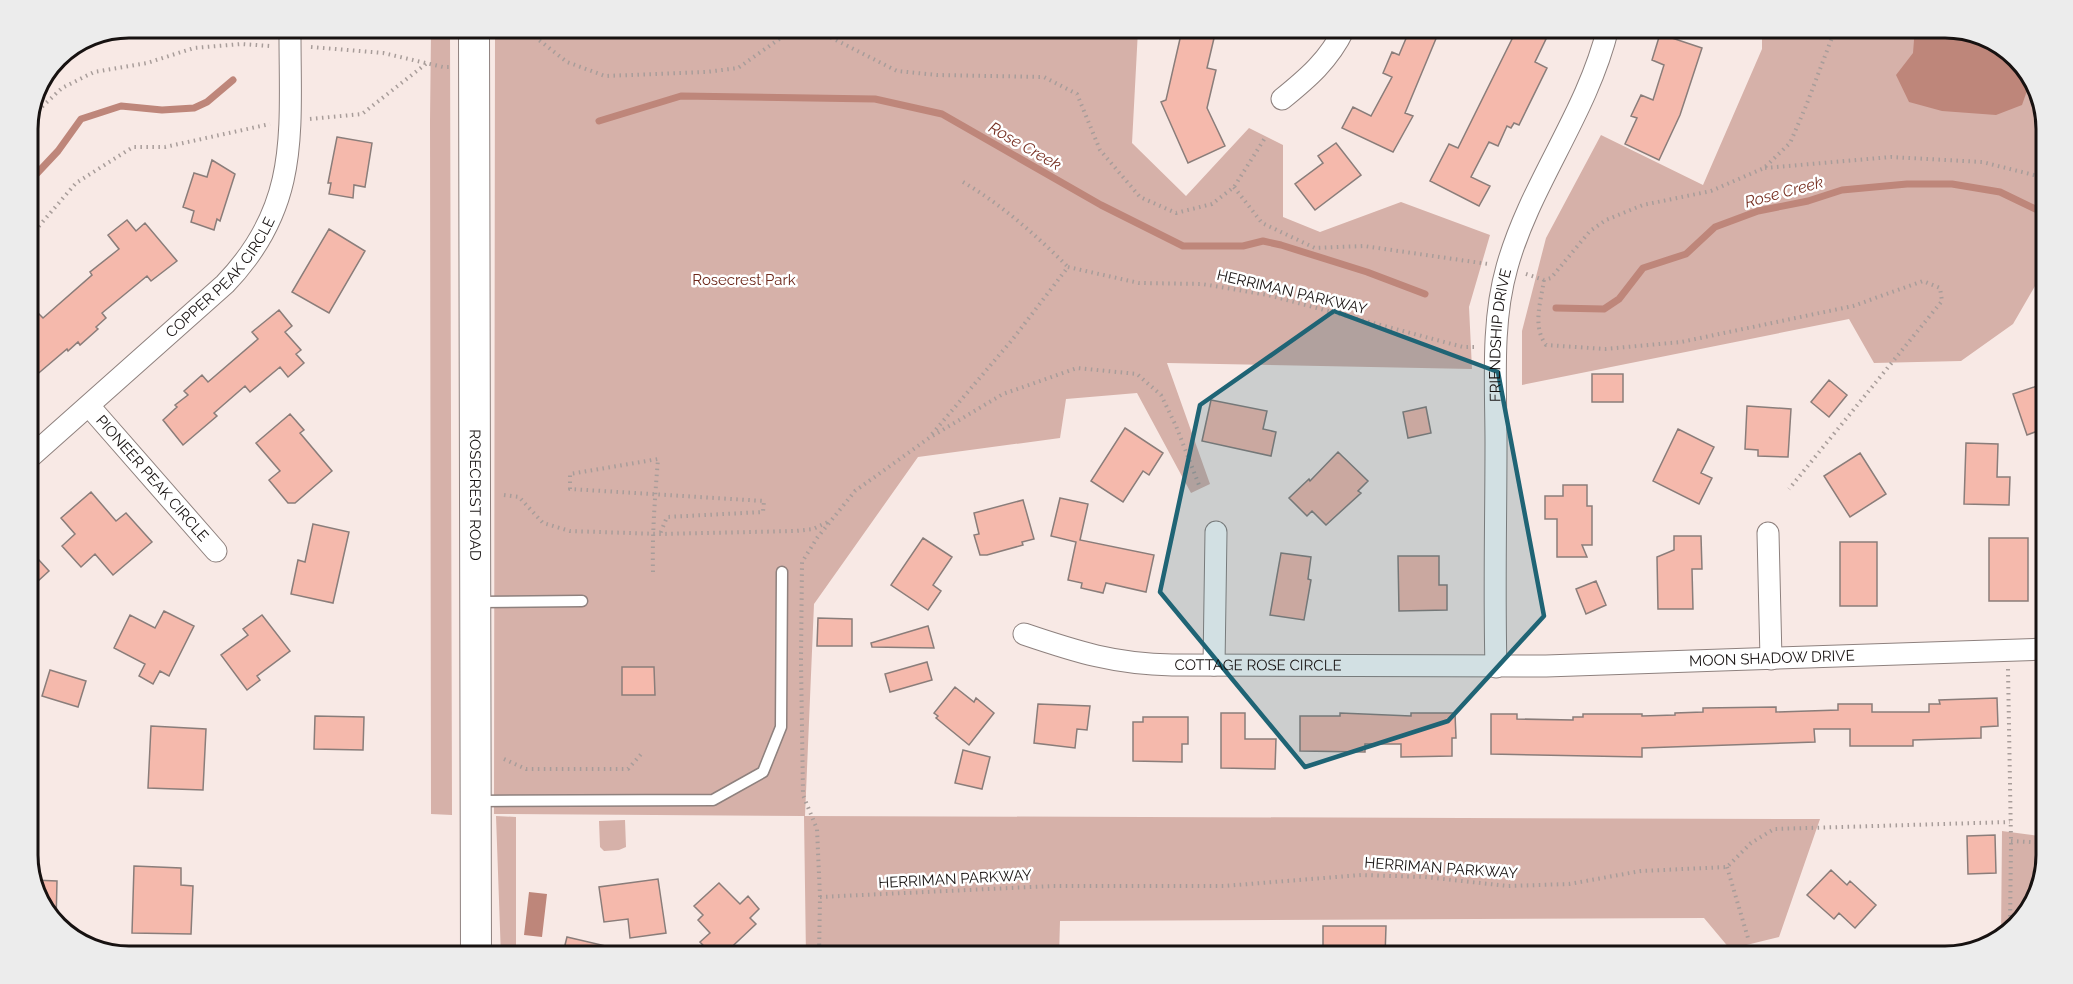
<svg xmlns="http://www.w3.org/2000/svg" width="2073" height="984" font-family="Raleway,sans-serif">
<rect width="100%" height="100%" fill="#f8e9e5"/>
<!-- green -->
<path fill="#d6b1a9" d="M 1945,27 L 1989,37 L 2029,72 L 2046,122 L 2046,267 L 2013,324 L 1961,361 L 1874,363 L 1849,319 L 1522,385 L 1522,331 L 1546,238 L 1601,135 L 1703,185 L 1762,49 L 1762,28 Z
M 1138,30 L 1132,143 L 1186,196 L 1249,128 L 1283,145 L 1283,217 L 1320,232 L 1401,202 L 1490,235 L 1469,307 L 1472,369 L 1167,363 L 1210,484 L 1191,493 L 1137,393 L 1066,399 L 1060,438 L 918,457 L 814,604 L 805,816 L 1820,819 L 1779,937 L 1730,949 L 1704,918 L 1060,921 L 1059,957 L 806,957 L 804,816 L 494,814 L 495,33 Z
M 431,33 L 450,33 L 452,815 L 431,814 L 430,120 Z
M 496,816 L 516,817 L 516,957 L 501,957 Z
M 625,820 L 626,847 L 619,850 L 604,851 L 600,847 L 599,821 Z
M 2002,831 L 2046,837 L 2046,856 L 2036,900 L 2001,940 Z"/>
<!-- water -->
<path fill="#be867a" d="M 1915,27 C 1949,27 1990,29 2013,58 C 2020,66 2023,78 2028,88 L 2022,105 L 1996,115 L 1942,111 L 1909,102 L 1896,75 L 1913,53 Z
M 529,892 L 547,894 L 542,937 L 524,935 Z"/>
<g fill="none" stroke-linecap="round" stroke-linejoin="round">
<!-- stream -->
<path stroke="#be867a" stroke-width="7" d="M 599,121 L 681,96 L 875,99 L 942,114 L 1101,205 L 1183,246 L 1243,246 L 1263,241 L 1281,245 L 1367,272 L 1425,294
M 27,184 L 58,151 L 81,119 L 121,106 L 162,110 L 194,108 L 207,102 L 233,80
M 1556,308 L 1604,309 L 1619,299 L 1643,268 L 1686,254 L 1715,227 L 1758,211 L 1808,201 L 1842,190 L 1907,184 L 1952,184 L 2000,192 L 2046,214"/>
</g>
<!-- building -->
<path fill="#f5b9ac" stroke="#8a7d7a" stroke-width="1.5" d="M 1410,29 L 1440,29 L 1405,113 L 1413,116 L 1393,152 L 1342,128 L 1353,107 L 1371,116 L 1392,77 L 1383,73 L 1392,52 L 1399,55 Z
M 1517,29 L 1524,29 L 1546,39 L 1535,62 L 1547,68 L 1519,125 L 1514,123 L 1511,128 L 1507,126 L 1498,146 L 1489,142 L 1471,177 L 1490,186 L 1479,206 L 1430,181 L 1449,144 L 1458,148 Z
M 1182,30 L 1199,30 L 1215,34 L 1207,68 L 1216,70 L 1207,108 L 1225,146 L 1188,163 L 1161,102 L 1166,100 Z
M 1660,34 L 1702,48 L 1680,115 L 1659,160 L 1625,144 L 1637,118 L 1631,116 L 1641,95 L 1653,100 L 1664,65 L 1652,60 Z
M 337,137 L 372,143 L 365,187 L 354,185 L 353,198 L 329,194 L 331,183 L 328,183 Z
M 1336,143 L 1361,175 L 1315,210 L 1295,184 L 1323,163 L 1318,156 Z
M 212,160 L 235,174 L 220,221 L 217,219 L 214,230 L 191,222 L 194,211 L 183,207 L 194,173 L 207,177 Z
M 127,220 L 136,231 L 145,223 L 177,261 L 151,281 L 147,276 L 102,313 L 106,318 L 96,327 L 98,329 L 80,345 L 78,342 L 68,351 L 67,349 L 27,383 L 27,324 L 39,314 L 43,318 L 92,275 L 90,272 L 119,249 L 108,235 Z
M 329,229 L 365,251 L 329,313 L 292,292 Z
M 279,310 L 292,326 L 285,332 L 301,350 L 296,354 L 304,363 L 288,377 L 280,367 L 250,392 L 245,386 L 214,413 L 217,416 L 183,445 L 163,420 L 177,407 L 175,405 L 188,395 L 184,391 L 202,375 L 208,382 L 258,339 L 252,332 Z
M 1592,374 L 1623,374 L 1623,402 L 1592,402 Z
M 1829,380 L 1847,395 L 1829,417 L 1811,402 Z
M 2046,383 L 2046,428 L 2027,435 L 2013,394 Z
M 1211,400 L 1267,411 L 1263,429 L 1276,432 L 1271,456 L 1202,441 Z
M 1747,406 L 1791,409 L 1788,457 L 1758,456 L 1758,450 L 1745,449 Z
M 1426,407 L 1431,433 L 1408,438 L 1403,412 Z
M 290,414 L 304,430 L 300,433 L 332,471 L 295,503 L 288,503 L 269,480 L 280,471 L 256,443 Z
M 1125,428 L 1163,453 L 1149,475 L 1143,471 L 1123,502 L 1091,481 Z
M 1678,429 L 1714,447 L 1701,473 L 1712,478 L 1699,504 L 1653,481 Z
M 1966,443 L 1998,444 L 1997,477 L 2010,477 L 2009,505 L 1964,504 Z
M 1338,452 L 1368,481 L 1358,491 L 1361,493 L 1326,525 L 1312,511 L 1307,516 L 1289,498 L 1309,479 L 1310,481 Z
M 1860,453 L 1886,494 L 1850,517 L 1824,476 Z
M 1563,485 L 1587,485 L 1587,506 L 1592,506 L 1592,545 L 1582,545 L 1587,557 L 1557,557 L 1557,519 L 1545,519 L 1545,496 L 1563,496 Z
M 91,492 L 116,521 L 126,513 L 152,542 L 113,575 L 95,554 L 81,567 L 62,546 L 75,534 L 61,518 Z
M 1060,498 L 1088,504 L 1080,540 L 1154,555 L 1146,592 L 1106,583 L 1103,593 L 1081,588 L 1082,583 L 1068,580 L 1076,542 L 1051,536 Z
M 1023,500 L 1034,539 L 1022,542 L 1023,545 L 987,555 L 980,555 L 974,535 L 979,534 L 974,513 Z
M 313,524 L 349,532 L 333,603 L 291,594 L 298,560 L 305,562 Z
M 1674,536 L 1701,536 L 1702,569 L 1692,569 L 1693,609 L 1658,609 L 1657,557 L 1674,550 Z
M 923,538 L 952,557 L 933,585 L 941,591 L 928,610 L 891,585 Z
M 1989,538 L 2028,538 L 2028,601 L 1989,601 Z
M 1840,542 L 1877,542 L 1877,606 L 1840,606 Z
M 27,547 L 49,571 L 27,591 Z
M 1281,553 L 1311,557 L 1308,579 L 1311,580 L 1304,620 L 1270,615 Z
M 1398,556 L 1439,556 L 1439,585 L 1447,585 L 1447,610 L 1399,611 Z
M 1596,581 L 1606,605 L 1586,614 L 1576,589 Z
M 164,611 L 194,626 L 169,676 L 160,671 L 153,684 L 139,676 L 145,664 L 114,648 L 130,615 L 155,628 Z
M 262,615 L 290,651 L 257,676 L 260,680 L 247,690 L 221,655 L 248,635 L 243,629 Z
M 818,618 L 852,619 L 852,646 L 817,646 Z
M 928,626 L 934,648 L 872,647 L 871,643 Z
M 927,662 L 932,680 L 890,692 L 885,674 Z
M 622,667 L 654,667 L 655,695 L 622,695 Z
M 50,670 L 86,681 L 78,707 L 42,696 Z
M 955,687 L 974,702 L 976,698 L 994,713 L 969,745 L 936,718 L 938,716 L 934,713 Z
M 1997,698 L 1998,726 L 1981,727 L 1981,738 L 1913,740 L 1913,746 L 1850,746 L 1850,729 L 1814,729 L 1815,742 L 1642,748 L 1642,757 L 1491,754 L 1491,714 L 1517,714 L 1517,719 L 1573,720 L 1573,717 L 1583,717 L 1583,714 L 1642,714 L 1642,716 L 1675,715 L 1675,713 L 1703,712 L 1703,708 L 1776,707 L 1776,712 L 1838,710 L 1838,704 L 1872,704 L 1872,712 L 1929,712 L 1929,704 L 1940,704 L 1939,700 Z
M 1038,704 L 1090,706 L 1087,730 L 1077,729 L 1075,748 L 1034,743 Z
M 1221,713 L 1245,713 L 1245,739 L 1276,739 L 1275,769 L 1221,768 Z
M 1340,713 L 1411,716 L 1411,713 L 1455,713 L 1456,738 L 1452,738 L 1452,756 L 1401,757 L 1401,744 L 1365,744 L 1365,752 L 1300,751 L 1300,716 L 1340,716 Z
M 315,716 L 364,717 L 363,750 L 314,749 Z
M 1143,717 L 1188,717 L 1188,744 L 1182,744 L 1182,762 L 1133,761 L 1133,722 L 1143,722 Z
M 151,726 L 206,729 L 203,790 L 148,788 Z
M 963,750 L 990,757 L 982,789 L 955,783 Z
M 1995,835 L 1996,873 L 1968,874 L 1967,836 Z
M 134,866 L 181,868 L 181,885 L 193,886 L 191,934 L 132,933 Z
M 1831,870 L 1847,885 L 1850,881 L 1876,905 L 1855,928 L 1839,913 L 1834,919 L 1807,895 Z
M 658,879 L 666,933 L 630,938 L 628,919 L 604,922 L 599,887 Z
M 33,880 L 57,881 L 56,923 L 44,912 Z
M 719,883 L 740,904 L 748,896 L 759,909 L 750,918 L 756,924 L 721,957 L 714,957 L 700,942 L 710,933 L 698,920 L 703,915 L 694,906 Z
M 1323,926 L 1386,926 L 1385,957 L 1323,957 Z
M 567,937 L 623,950 L 622,957 L 562,957 Z"/>
<g fill="none" stroke-linecap="round" stroke-linejoin="round">
<!-- lane casing -->
<g stroke="#8e817e" stroke-width="13">
<path id="lane" d="M 478,602 L 582,601
M 477,801 L 713,800 L 763,772 L 781,727 L 782,572"/>
</g>
<!-- street casing -->
<g stroke="#8e817e" stroke-width="23">
<g id="street">
<path d="M 1282,99 C 1308,78 1329,60 1344,29"/>
<path id="s1" d="M 89,406 L 216,551"/>
<path id="s2" d="M 27,460 L 225,284 C 300,206 290,133 290,34"/>
<path d="M 1768,533 L 1771,659"/>
<path id="s3" d="M 1024,634 C 1077,652 1115,664 1172,665 L 1546,666 L 2046,649"/>
<path d="M 1214,665 L 1216,532"/>
<path id="s4" d="M 1496,667 C 1494,592 1496,518 1496,443 C 1496,385 1491,323 1507,267 C 1530,184 1587,114 1608,28"/>
</g>
</g>
<!-- secondary casing -->
<g stroke="#8e817e" stroke-width="32">
<g id="secondary">
<path id="s5" d="M 474,33 L 476,957"/>
</g>
</g>
<!-- path -->
<path stroke="#a89d9a" stroke-width="4" stroke-dasharray="1.5 4.5" stroke-linecap="butt" d="M 820,32 L 897,71 L 937,75 L 1044,77 L 1077,94 L 1100,150 L 1140,197 L 1176,213 L 1212,204 L 1234,187 L 1265,138
M 530,33 L 567,62 L 605,76 L 706,72 L 738,68 L 785,35 L 810,32
M 311,47 L 383,53 L 443,67 L 451,67
M 29,119 L 62,88 L 94,72 L 147,63 L 194,48 L 241,44 L 270,46
M 310,119 L 362,114 L 427,63
M 1765,168 L 1891,157 L 1982,162 L 2046,178
M 963,182 C 1002,205 1036,235 1068,267
M 1234,187 L 1262,223 L 1315,248 L 1364,246 L 1488,264
M 27,240 L 76,183 L 133,147 L 165,147 L 270,124
M 1068,267 L 1139,283 L 1202,284 L 1268,295 L 1463,347 L 1475,347
M 1526,274 L 1544,280 L 1551,278 L 1590,231 L 1606,220 L 1643,205 L 1711,191 L 1764,168 L 1790,143 L 1806,106 L 1836,27
M 1544,280 C 1541,301 1532,326 1546,345 L 1605,349 L 1681,342 L 1853,306 L 1923,281 L 1940,288 L 1942,301 L 1789,489
M 932,434 L 1012,340 L 1068,267
M 504,495 L 519,497 L 543,523 L 570,531 L 660,534 L 796,531 L 813,529 L 830,521
M 653,572 C 652,534 655,497 658,459 L 570,474 L 570,489 L 764,501 L 763,512 L 667,517 L 660,534
M 2008,669 L 2011,841 L 2010,929
M 504,759 L 526,769 L 628,769 L 642,753
M 2011,841 L 2046,843
M 1727,867 L 1748,938
M 820,897 L 1052,886 L 1224,886 L 1361,875 L 1425,877 L 1508,886 L 1569,884 L 1641,871 L 1727,867 L 1751,843 L 1774,829 L 2010,822
M 819,957 L 820,897 L 817,829 L 803,795 L 801,661 L 802,562 L 817,538 L 855,491 L 929,438 L 1003,394 L 1077,368 L 1137,374 L 1161,395 L 1176,426 L 1199,485"/>
<!-- lane -->
<use href="#lane" stroke="#fff" stroke-width="10"/>
<!-- street -->
<use href="#street" stroke="#fff" stroke-width="21"/>
<!-- secondary -->
<use href="#secondary" stroke="#fff" stroke-width="30"/>
</g>
<!-- marked area -->
<path fill="#1f6475" fill-opacity="0.2" stroke="#1f6475" stroke-width="4.5" stroke-linejoin="round" d="M 1334,311 L 1498,372 L 1544,616 L 1448,721 L 1305,767 L 1160,592 L 1200,405 Z"/>
<g text-anchor="middle" dominant-baseline="central" stroke-width="5" stroke-linejoin="round" paint-order="stroke">
<!-- street labels -->
<g font-size="15" fill="#171211" stroke="#fff">
<text stroke="none"><textPath href="#s2" startOffset="267">COPPER PEAK CIRCLE</textPath></text>
<text transform="translate(1292 292) rotate(13)">HERRIMAN PARKWAY</text>
<text stroke="none"><textPath href="#s4" startOffset="332">FRIENDSHIP DRIVE</textPath></text>
<text stroke="none"><textPath href="#s1" startOffset="96">PIONEER PEAK CIRCLE</textPath></text>
<text stroke="none"><textPath href="#s5" startOffset="462">ROSECREST ROAD</textPath></text>
<text stroke="none"><textPath href="#s3" startOffset="752">MOON SHADOW DRIVE</textPath></text>
<text stroke="none"><textPath href="#s3" startOffset="238">COTTAGE ROSE CIRCLE</textPath></text>
<text transform="translate(1441 868) rotate(4)">HERRIMAN PARKWAY</text>
<text transform="translate(955 879) rotate(-3)">HERRIMAN PARKWAY</text>
</g>
<!-- park labels -->
<g font-size="15" fill="#6d271a" stroke="#fff">
<text x="744" y="280">Rosecrest Park</text>
</g>
<!-- water labels -->
<g font-size="16" font-style="italic" fill="#783123" stroke="#fff">
<text transform="translate(1025 146) rotate(30)">Rose Creek</text>
<text transform="translate(1784 192) rotate(-15)">Rose Creek</text>
</g>
</g>
<!-- crop -->
<path d="M0 0H2073V984H0ZM129 38H1945A91 91 0 0 1 2036 129V855A91 91 0 0 1 1945 946H129A91 91 0 0 1 38 855V129A91 91 0 0 1 129 38Z" fill="#ececec" fill-rule="evenodd"/>
<path fill="none" stroke="#171211" stroke-width="3" d="M129 38H1945A91 91 0 0 1 2036 129V855A91 91 0 0 1 1945 946H129A91 91 0 0 1 38 855V129A91 91 0 0 1 129 38Z"/>
</svg>
